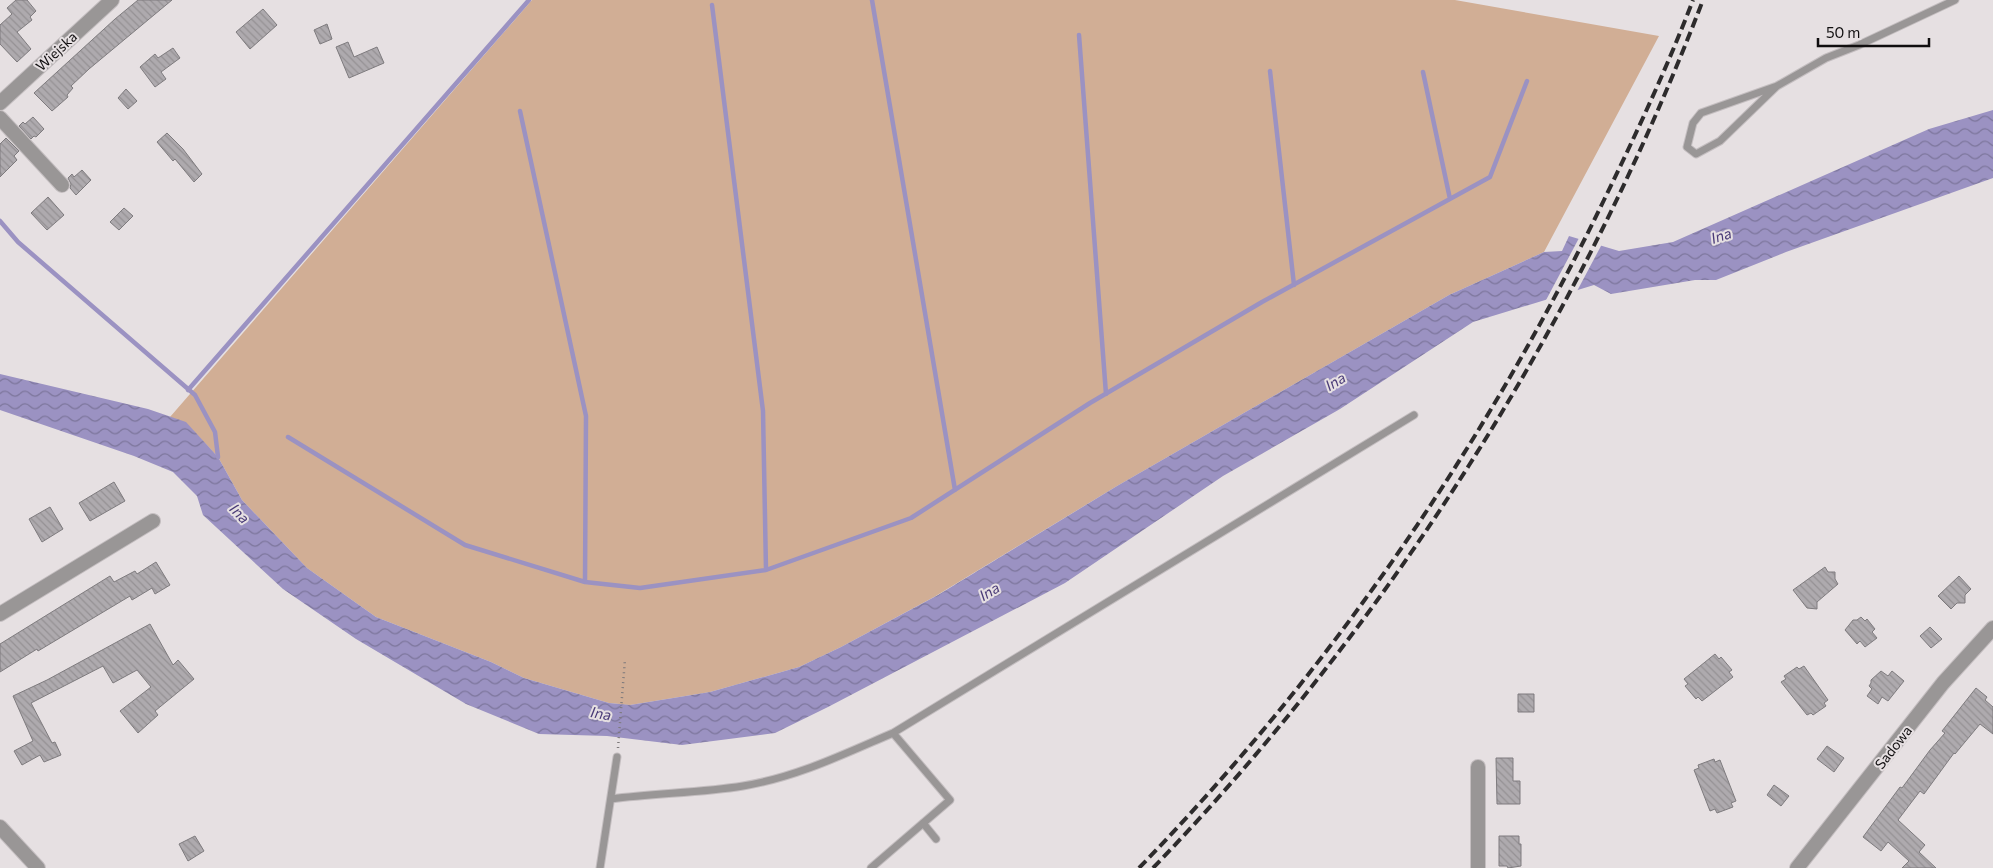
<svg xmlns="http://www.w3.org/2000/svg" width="1993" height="868" font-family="Commissioner,sans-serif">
<defs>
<pattern id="water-waves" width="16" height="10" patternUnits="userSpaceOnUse" patternTransform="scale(1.25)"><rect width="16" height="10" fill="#9b92c2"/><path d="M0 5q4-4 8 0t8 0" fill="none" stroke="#7d769c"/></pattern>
<pattern id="building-back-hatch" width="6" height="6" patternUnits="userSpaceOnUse" patternTransform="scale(1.25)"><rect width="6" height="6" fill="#aeaaae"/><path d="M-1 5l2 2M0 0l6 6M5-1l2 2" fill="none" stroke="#959194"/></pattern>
</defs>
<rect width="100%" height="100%" fill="#e6e0e2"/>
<!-- grass -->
<path fill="#d1ae95" d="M 532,0 L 1455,0 L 1659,36 L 1544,252 L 1449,295 L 1117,486 L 934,597 L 841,647 L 799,667 L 710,692 L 630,705 L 609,703 L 524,678 L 491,662 L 376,617 L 307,568 L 242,500 L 218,457 L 186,423 L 170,417 Z"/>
<!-- water -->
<path fill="url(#water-waves)" d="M 1993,110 L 1993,178 L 1786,252 L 1716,280 L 1695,280 L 1611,294 L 1594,285 L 1473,322 L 1340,409 L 1223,476 L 1065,583 L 828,707 L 775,733 L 682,745 L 607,736 L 539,734 L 466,704 L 356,639 L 283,589 L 203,515 L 197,496 L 173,472 L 134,456 L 0,410 L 0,374 L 148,409 L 186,422 L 218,457 L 242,500 L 307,568 L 376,617 L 491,662 L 524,678 L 609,703 L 630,705 L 710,692 L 799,667 L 841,647 L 938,595 L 1117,486 L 1449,295 L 1544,252 L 1562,251 L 1569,236 L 1619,251 L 1673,242 L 1929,129 Z"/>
<!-- pier -->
<path fill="#e6e0e2" d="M 1579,238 L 1602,244 L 1576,293 L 1545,302 Z"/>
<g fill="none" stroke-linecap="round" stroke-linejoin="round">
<!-- stream -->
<path stroke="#9b92c2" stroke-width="4.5" d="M 872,0 L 955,490
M 712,5 L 763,411 L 766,570
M 1079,35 L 1106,394
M 1270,71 L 1294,285
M 1423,72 L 1450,199
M 520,111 L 586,416 L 585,582
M 0,221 L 18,242 L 195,395 L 215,432 L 218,457
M 188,390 L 529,0
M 288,437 L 465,545 L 585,582 L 640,588 L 766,570 L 911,518 L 1090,403 L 1262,302 L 1490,177 L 1527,81"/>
</g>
<!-- building -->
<path fill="url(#building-back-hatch)" stroke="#7e7b7e" d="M 16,0 L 27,0 L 36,11 L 30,17 L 32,20 L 17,32 L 31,49 L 17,62 L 0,44 L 0,25 L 12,14 L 7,8 Z
M 138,0 L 172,0 L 89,69 L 71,86 L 73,88 L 67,95 L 68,97 L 52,111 L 34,93 L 115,19 Z
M 263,9 L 277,25 L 250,49 L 236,32 Z
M 327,24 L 332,39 L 320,44 L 314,30 Z
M 348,42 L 354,57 L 377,47 L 384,63 L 349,78 L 336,47 Z
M 173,48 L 180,58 L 161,72 L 166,79 L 155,87 L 140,67 L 155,54 L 158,58 Z
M 126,89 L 137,101 L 128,109 L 118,98 Z
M 33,117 L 44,129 L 36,137 L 34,136 L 31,139 L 19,126 L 23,122 L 25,124 Z
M 167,133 L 183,149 L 202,174 L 194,182 L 175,159 L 173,161 L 157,142 Z
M 6,138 L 19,151 L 14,156 L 17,160 L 0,177 L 0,144 Z
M 82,170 L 91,180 L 76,195 L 70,188 L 71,184 L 68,178 L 72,174 L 74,177 Z
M 48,197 L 64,215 L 47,230 L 31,213 Z
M 124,208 L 133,216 L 119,230 L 110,222 Z
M 114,482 L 125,501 L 90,521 L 79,503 Z
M 50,507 L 63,529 L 42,542 L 29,519 Z
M 156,562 L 170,585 L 155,594 L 152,588 L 132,600 L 130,596 L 38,651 L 37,649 L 0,672 L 0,644 L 110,576 L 114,582 L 135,571 L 137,574 Z
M 1825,567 L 1828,572 L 1835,572 L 1835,579 L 1838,584 L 1817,602 L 1817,609 L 1807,608 L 1793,590 Z
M 1959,576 L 1971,589 L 1965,595 L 1965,603 L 1957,603 L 1951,609 L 1938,596 Z
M 1861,617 L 1865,621 L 1867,619 L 1875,629 L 1872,632 L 1877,638 L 1865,647 L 1860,641 L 1857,644 L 1845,630 L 1853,620 L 1857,620 Z
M 150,624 L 173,665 L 178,660 L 194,679 L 155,711 L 158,715 L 138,733 L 120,711 L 151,687 L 137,670 L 113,683 L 103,666 L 31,703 L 52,743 L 55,742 L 61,755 L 44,762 L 40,755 L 22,765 L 14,751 L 33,741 L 13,696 L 47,680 Z
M 1930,627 L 1942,639 L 1931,648 L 1920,636 Z
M 1715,654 L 1719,659 L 1721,657 L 1732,670 L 1729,672 L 1733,677 L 1702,701 L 1698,697 L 1696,699 L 1685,686 L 1688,684 L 1684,679 Z
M 1804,666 L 1828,700 L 1824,703 L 1826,706 L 1813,715 L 1811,713 L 1807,715 L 1781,682 L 1786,679 L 1784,676 L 1797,667 L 1799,669 Z
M 1881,671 L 1888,676 L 1892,671 L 1904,681 L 1888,701 L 1882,697 L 1878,704 L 1867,696 L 1872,689 L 1869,686 L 1871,683 L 1871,680 Z
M 1976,688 L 1987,697 L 1985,700 L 1993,707 L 1993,734 L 1980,724 L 1955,754 L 1954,753 L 1924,794 L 1920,791 L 1898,820 L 1925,845 L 1919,852 L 1936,868 L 1902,868 L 1909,861 L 1888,842 L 1881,851 L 1863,837 L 1900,787 L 1902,788 L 1930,750 L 1945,733 L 1942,731 Z
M 1518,694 L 1534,694 L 1534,712 L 1518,712 Z
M 1827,746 L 1844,758 L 1834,772 L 1817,759 Z
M 1496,758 L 1513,758 L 1513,781 L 1520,781 L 1520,804 L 1497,804 Z
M 1714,759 L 1715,762 L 1720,760 L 1736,801 L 1731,803 L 1733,807 L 1717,813 L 1715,809 L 1710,811 L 1694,770 L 1699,768 L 1698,765 Z
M 1774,785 L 1789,796 L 1781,806 L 1767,795 Z
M 195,836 L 204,851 L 188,861 L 179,844 Z
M 1499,836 L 1519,836 L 1519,844 L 1521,844 L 1521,866 L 1508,868 L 1507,866 L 1499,866 Z"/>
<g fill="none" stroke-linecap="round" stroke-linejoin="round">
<!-- lane casing -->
<g stroke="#c4bec0" stroke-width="9">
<path id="lane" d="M 1777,86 L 1720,141 L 1696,154 L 1687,147 L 1693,123 L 1701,113 L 1777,86 L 1826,58 L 1859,45 L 1955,0
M 893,733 L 1414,415
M 611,799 C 655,793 700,793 743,786 C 797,777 844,754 893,733 L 950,800 L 871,868
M 923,823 L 936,839
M 600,868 L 617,757"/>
</g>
<!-- street casing -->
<g stroke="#c4bec0" stroke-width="16">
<path id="street" d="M 0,103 L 112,0
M 0,118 L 62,185
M 0,614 L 153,521
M 1478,767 L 1478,868
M 0,827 L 38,868
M 1797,868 L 1943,683 L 1993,628"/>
</g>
<!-- path -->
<path stroke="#7d797b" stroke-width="2.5" stroke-dasharray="1 4" stroke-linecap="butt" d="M 618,748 L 625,659"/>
<!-- lane -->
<use href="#lane" stroke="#999696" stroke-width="7"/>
<!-- street -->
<use href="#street" stroke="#999696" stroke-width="14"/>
<!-- rail -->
<path stroke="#2d2b2c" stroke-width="4" stroke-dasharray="10 5" stroke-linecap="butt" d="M 1139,868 C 1330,671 1485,446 1604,200 C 1636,134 1667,68 1693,0
M 1153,868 C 1392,620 1580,321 1703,0"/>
</g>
<g text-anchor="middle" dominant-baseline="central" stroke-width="4" stroke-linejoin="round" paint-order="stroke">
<!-- street labels -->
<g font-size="14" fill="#100e0f" stroke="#e6e0e2">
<text transform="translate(56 51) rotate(-43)">Wiejska</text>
<text transform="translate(1893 747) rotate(-52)">Sadowa</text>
</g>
<!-- water labels -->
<g font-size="15" font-style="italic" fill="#493a77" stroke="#e6e0e2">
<text transform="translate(1721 235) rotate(-18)">Ina</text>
<text transform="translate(1335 381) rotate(-31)">Ina</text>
<text transform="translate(240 513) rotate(46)">Ina</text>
<text transform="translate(989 591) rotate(-31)">Ina</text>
<text transform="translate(601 713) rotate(10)">Ina</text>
</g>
</g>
<!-- scale -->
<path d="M1818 38v8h111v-8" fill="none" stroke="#100e0f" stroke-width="2.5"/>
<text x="1826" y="38" font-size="15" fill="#100e0f" stroke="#e6e0e2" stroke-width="4" paint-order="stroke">50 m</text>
</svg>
